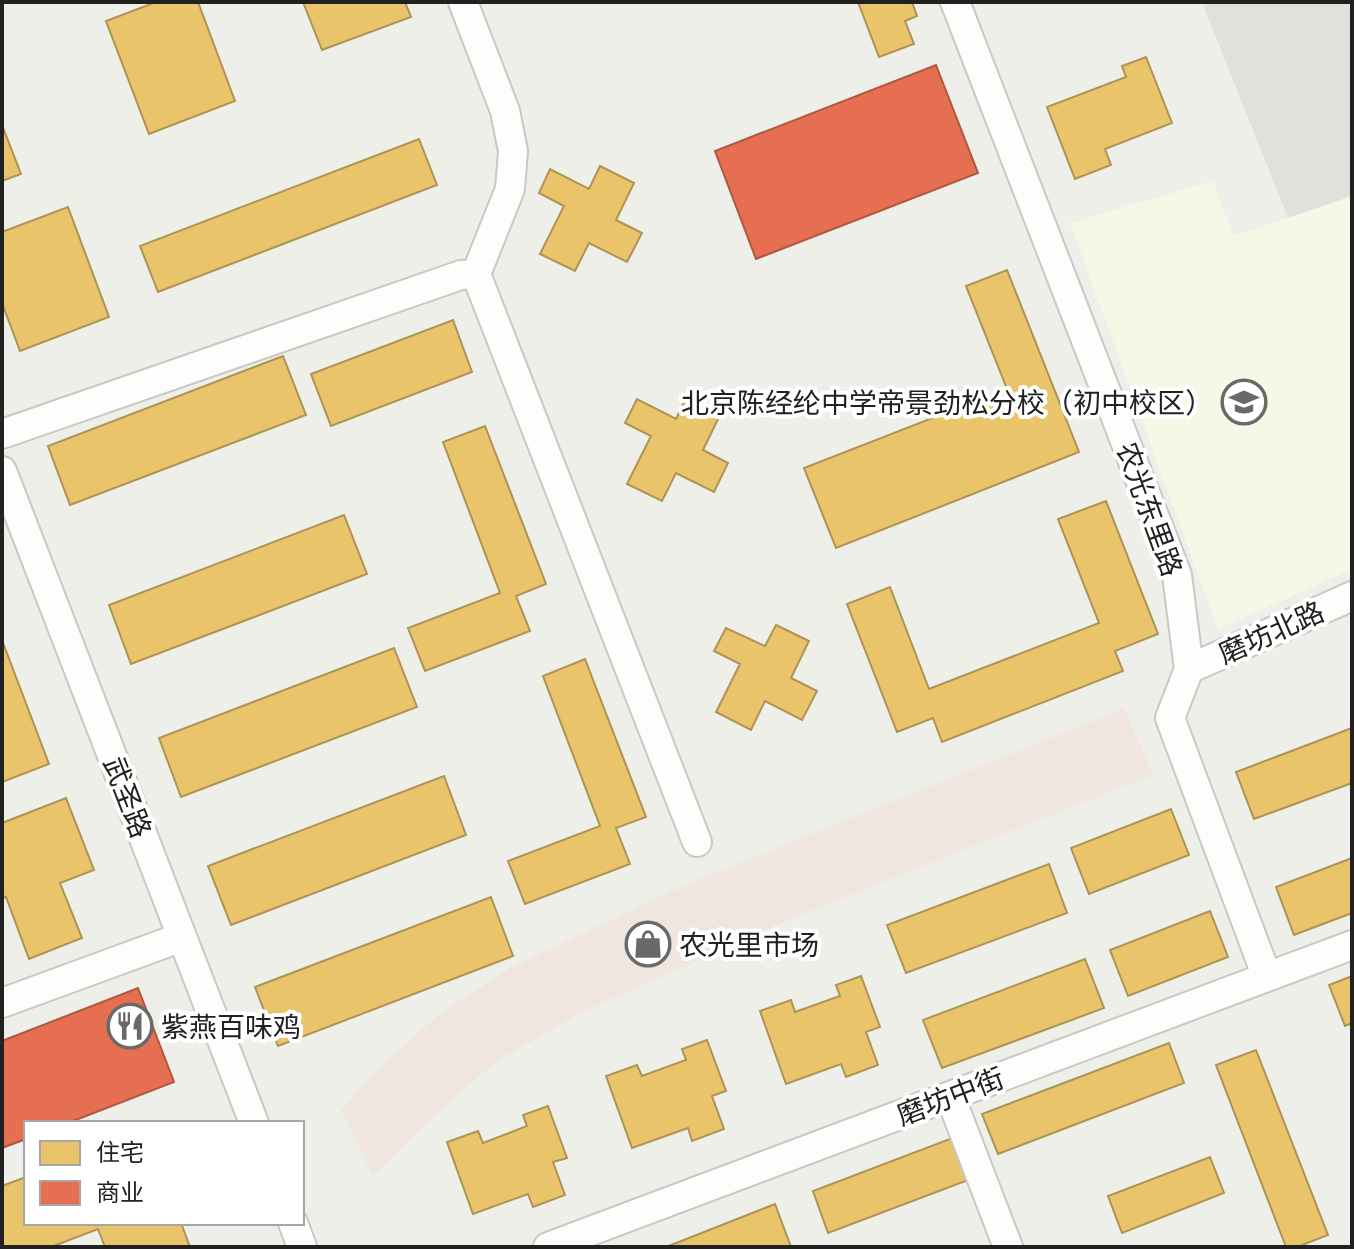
<svg xmlns="http://www.w3.org/2000/svg" width="1354" height="1249" font-family="'Golos Text','Noto Sans SC',sans-serif">
<rect width="100%" height="100%" fill="#efefea"/>
<!-- commercial -->
<path fill="#f1e5df" d="M 1124,708 L 1153,775 L 791,919 L 576,1015 L 493,1064 L 446,1105 L 373,1176 L 341,1110 L 375,1072 L 438,1015 L 508,969 L 680,887 Z"/>
<!-- education -->
<path fill="#f5f8e6" d="M 1213,181 L 1233,236 L 1352,196 L 1352,569 L 1218,629 L 1070,223 Z"/>
<!-- parking -->
<path fill="#e0e0dd" d="M 1202,2 L 1352,2 L 1352,196 L 1288,218 Z"/>
<!-- homes -->
<path fill="#e9c46a" stroke="#ad9354" stroke-width="2" d="M 156,2 L 198,2 L 235,101 L 149,134 L 106,21 Z
M 303,2 L 405,2 L 411,17 L 322,50 Z
M 858,2 L 912,2 L 917,16 L 905,21 L 914,44 L 879,57 Z
M 1146,57 L 1172,123 L 1105,149 L 1111,165 L 1075,179 L 1047,107 L 1126,77 L 1122,66 Z
M 2,125 L 21,174 L 2,181 Z
M 419,139 L 437,185 L 158,292 L 140,246 Z
M 600,166 L 634,183 L 616,220 L 642,233 L 627,262 L 589,243 L 575,271 L 540,254 L 564,206 L 539,193 L 550,169 L 589,189 Z
M 68,207 L 109,317 L 20,351 L 2,303 L 2,232 Z
M 1007,270 L 1079,452 L 836,548 L 804,468 L 1007,389 L 966,286 Z
M 453,320 L 472,372 L 331,426 L 311,374 Z
M 283,356 L 306,415 L 70,505 L 48,446 Z
M 687,396 L 721,413 L 703,450 L 728,463 L 714,492 L 676,473 L 662,501 L 627,484 L 651,436 L 625,423 L 637,399 L 676,419 Z
M 485,426 L 546,584 L 516,596 L 530,631 L 425,671 L 408,628 L 500,593 L 443,442 Z
M 1106,501 L 1158,634 L 1115,651 L 1123,671 L 942,742 L 933,718 L 897,732 L 847,604 L 890,587 L 929,689 L 1099,623 L 1058,519 Z
M 344,515 L 367,574 L 131,664 L 109,605 Z
M 776,625 L 809,641 L 791,678 L 817,691 L 802,720 L 765,701 L 751,730 L 716,712 L 740,664 L 714,651 L 726,628 L 765,646 Z
M 2,640 L 49,764 L 2,782 Z
M 394,648 L 417,707 L 181,797 L 159,738 Z
M 585,659 L 646,817 L 616,828 L 630,864 L 525,904 L 508,861 L 600,826 L 543,676 Z
M 1352,728 L 1352,783 L 1254,819 L 1236,772 Z
M 444,776 L 466,835 L 231,925 L 208,866 Z
M 66,798 L 94,870 L 60,883 L 82,938 L 29,959 L 6,897 L 2,898 L 2,823 Z
M 1171,809 L 1189,855 L 1089,894 L 1071,848 Z
M 1352,858 L 1352,913 L 1294,935 L 1276,887 Z
M 1049,864 L 1067,913 L 906,973 L 887,925 Z
M 491,897 L 513,956 L 278,1046 L 255,987 Z
M 1210,911 L 1228,957 L 1128,996 L 1110,950 Z
M 1085,959 L 1104,1008 L 942,1068 L 923,1020 Z
M 861,976 L 880,1027 L 866,1032 L 878,1065 L 846,1077 L 841,1064 L 786,1084 L 760,1011 L 791,1000 L 795,1012 L 840,996 L 836,985 Z
M 1352,976 L 1352,1023 L 1345,1026 L 1329,985 Z
M 707,1040 L 726,1091 L 712,1096 L 724,1129 L 692,1141 L 688,1128 L 632,1148 L 606,1076 L 637,1065 L 642,1076 L 686,1060 L 682,1049 Z
M 1169,1043 L 1184,1083 L 998,1154 L 982,1114 Z
M 1256,1050 L 1328,1235 L 1297,1247 L 1286,1247 L 1216,1065 Z
M 548,1106 L 567,1158 L 553,1162 L 565,1195 L 533,1207 L 528,1194 L 473,1214 L 447,1142 L 478,1131 L 483,1143 L 527,1126 L 523,1115 Z
M 955,1137 L 971,1179 L 828,1233 L 813,1191 Z
M 1210,1157 L 1224,1193 L 1122,1233 L 1108,1196 Z
M 26,1177 L 26,1223 L 181,1223 L 190,1247 L 105,1247 L 98,1229 L 51,1247 L 2,1247 L 2,1186 Z
M 775,1204 L 791,1247 L 666,1247 Z"/>
<!-- shops -->
<path fill="#e76f51" stroke="#ac5843" stroke-width="2" d="M 936,65 L 978,173 L 756,259 L 715,151 Z
M 138,988 L 174,1082 L 68,1123 L 26,1123 L 26,1139 L 2,1148 L 2,1041 Z"/>
<g fill="none" stroke-linecap="round" stroke-linejoin="round">
<!-- minor casing -->
<g stroke="#c8c8c6" stroke-width="32">
<path id="minor" d="M 463,2 L 505,111 L 513,151 L 510,189 L 476,274 L 697,842
M 955,2 L 1177,575 L 1189,669 L 1170,718 L 1267,977
M 2,434 L 461,275 L 476,274
M 2,471 L 254,1123
M 1189,669 L 1352,596
M 2,1003 L 182,937
M 950,1096 L 1008,1247
M 293,1223 L 302,1247
M 548,1247 L 1352,945"/>
</g>
<!-- minor -->
<use href="#minor" stroke="#fdfdfc" stroke-width="28"/>
</g>
<!-- icons -->
<defs>
<g id="school-ring" transform="scale(2.3)"><circle r="9.5" fill="#fff" stroke="#696967" stroke-width="1.5"/><path d="M0-5L7-2L0 1L-7-2ZM-4 1L0 2.5L4 1V4Q0 6-4 4Z" fill="#696967"/></g>
<g id="shop-ring" transform="scale(2.3)"><circle r="9.5" fill="#fff" stroke="#696967" stroke-width="1.5"/><path d="M-5-2.5h2.3a2.7 3.5 0 0 1 5.4 0H5L5.5 6h-11ZM-1.5-2.5h3a1.5 2.3 0 0 0-3 0Z" fill="#696967"/></g>
<g id="restaurant-ring" transform="scale(2.3)"><circle r="9.5" fill="#fff" stroke="#696967" stroke-width="1.5"/><path d="M-5-6h1v4h1v-4h1v4h1v-4h1v5L-1.5 .5V6h-2V.5L-5-1ZM5-6V6H3V1.5H1.5Q1.5-4 5-6Z" fill="#696967"/></g>
</defs>
<g fill-rule="evenodd">
<use href="#school-ring" x="1244" y="402"/>
<use href="#shop-ring" x="648" y="944"/>
<use href="#restaurant-ring" x="130" y="1026"/>
</g>
<g text-anchor="middle" dominant-baseline="central" stroke-width="8" stroke-linejoin="round" paint-order="stroke">
<!-- poi labels -->
<g font-size="28" fill="#212121" stroke="#fff" text-anchor="start">
<text x="1213" y="402" text-anchor="end">北京陈经纶中学帝景劲松分校（初中校区）</text>
<text x="679" y="944">农光里市场</text>
<text x="161" y="1026">紫燕百味鸡</text>
</g>
<!-- street labels -->
<g font-size="28" fill="#212121" stroke="#fff">
<text transform="translate(1150 509) rotate(70)">农光东里路</text>
<text transform="translate(1271 632) rotate(-24)">磨坊北路</text>
<text transform="translate(128 797) rotate(69)">武圣路</text>
<text transform="translate(950 1096) rotate(-21)">磨坊中街</text>
</g>
</g>
<!-- border -->
<rect width="1354" height="1249" fill="none" stroke="#212121" stroke-width="8"/>
<!-- legend -->
<rect x="24" y="1121" width="280" height="104" fill="#ffffff" stroke="#a6a6a6" stroke-width="2"/>
<rect x="40" y="1141" width="40" height="24" fill="#e9c46a" stroke="#a6a6a6" stroke-width="2"/>
<text x="96" y="1161" font-size="24" fill="#212121">住宅</text>
<rect x="40" y="1181" width="40" height="24" fill="#e76f51" stroke="#a6a6a6" stroke-width="2"/>
<text x="96" y="1201" font-size="24" fill="#212121">商业</text>
</svg>
